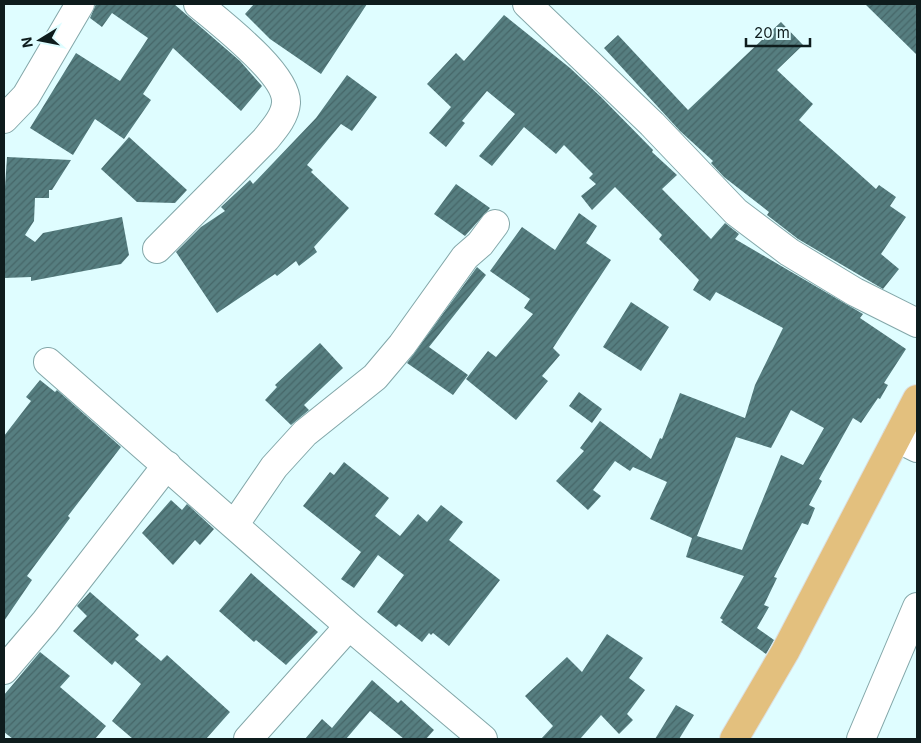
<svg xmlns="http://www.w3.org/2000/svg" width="921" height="743" font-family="Inter,sans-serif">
<defs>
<pattern id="building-hatch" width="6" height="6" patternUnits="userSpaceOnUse" patternTransform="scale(1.25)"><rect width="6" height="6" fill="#567e80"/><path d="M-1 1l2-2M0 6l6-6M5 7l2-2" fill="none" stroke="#466668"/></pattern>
</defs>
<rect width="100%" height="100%" fill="#dffdff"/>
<!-- building -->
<path fill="url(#building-hatch)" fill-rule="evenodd" d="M 96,4 L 174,4 L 240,61 L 262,86 L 241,111 L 173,48 L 143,94 L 151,100 L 124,139 L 95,119 L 73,155 L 30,128 L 76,53 L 120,81 L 148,38 L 112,13 L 102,27 L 90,18 Z
M 254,4 L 367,4 L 321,74 L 270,39 L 245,14 Z
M 865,4 L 917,4 L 917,55 Z
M 504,15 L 570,68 L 601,97 L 653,150 L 652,152 L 677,175 L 662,189 L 711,239 L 725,223 L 739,234 L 735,239 L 863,314 L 860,318 L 906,349 L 884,383 L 888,385 L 880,399 L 878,398 L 861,423 L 853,418 L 819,479 L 822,481 L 809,505 L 815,508 L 808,525 L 802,523 L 774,577 L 777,578 L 764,605 L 769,607 L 757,628 L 774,640 L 766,654 L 721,622 L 723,620 L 720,618 L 744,576 L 686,557 L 692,538 L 650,519 L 667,482 L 633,467 L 630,471 L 615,461 L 593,490 L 601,496 L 588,510 L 556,481 L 584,451 L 580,448 L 600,421 L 651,459 L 660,438 L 662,439 L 680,393 L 745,418 L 755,385 L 783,328 L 716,292 L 710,301 L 693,290 L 699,280 L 659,239 L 662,235 L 615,187 L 592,210 L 581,196 L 596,184 L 589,178 L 593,174 L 564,145 L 556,154 L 524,127 L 492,166 L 479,156 L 515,114 L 487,91 L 462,121 L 465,123 L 446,147 L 429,133 L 451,107 L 427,84 L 456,53 L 464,61 ZM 791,410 L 824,428 L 803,465 L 781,455 L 742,550 L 697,536 L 736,437 L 771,448 Z
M 781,22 L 803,45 L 777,70 L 813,104 L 799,120 L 876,189 L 879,185 L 896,197 L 890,206 L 906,217 L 881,254 L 899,269 L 883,289 L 798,239 L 767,215 L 769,212 L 724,177 L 711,163 L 713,161 L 680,131 L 604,48 L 618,35 L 688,110 Z
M 347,75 L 377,97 L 352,131 L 341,124 L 307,165 L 313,170 L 311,172 L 349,208 L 314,247 L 317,252 L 299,266 L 296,261 L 277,276 L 275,274 L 217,313 L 176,252 L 201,227 L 225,211 L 221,207 L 250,180 L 253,184 L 316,118 Z
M 129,137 L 187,190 L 175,203 L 137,202 L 101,169 Z
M 7,157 L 71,160 L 52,190 L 49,190 L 49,198 L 35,198 L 34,221 L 25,235 L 35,242 L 43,233 L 122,217 L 129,255 L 121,264 L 31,281 L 31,277 L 4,278 L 4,201 Z
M 456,184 L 490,208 L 465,236 L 434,214 Z
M 579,213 L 597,226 L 586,243 L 611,260 L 553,348 L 560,355 L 542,376 L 548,381 L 516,420 L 466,379 L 488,351 L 496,357 L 533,314 L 524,308 L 530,299 L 490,271 L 522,227 L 555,250 Z
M 477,267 L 486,275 L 429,347 L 468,375 L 453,395 L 407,363 Z
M 631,302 L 669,327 L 641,371 L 603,347 Z
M 320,343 L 343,368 L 304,405 L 309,410 L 291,425 L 265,400 L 277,387 L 275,385 Z
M 40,380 L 55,392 L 57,390 L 121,447 L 68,516 L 70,518 L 27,576 L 32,580 L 4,621 L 4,436 L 31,401 L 26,397 Z
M 579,392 L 602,409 L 592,423 L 569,406 Z
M 344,462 L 389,498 L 375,516 L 400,536 L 418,514 L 427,522 L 441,505 L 463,522 L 449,540 L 500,580 L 449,646 L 433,633 L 431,635 L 429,633 L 422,642 L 399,624 L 396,627 L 377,612 L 404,575 L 378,555 L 354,588 L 341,579 L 361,552 L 303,506 L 330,472 L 334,475 Z
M 171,500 L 182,510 L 187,504 L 214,529 L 200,545 L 195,540 L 173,565 L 142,533 Z
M 251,573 L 318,632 L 286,665 L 256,640 L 254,642 L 219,611 Z
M 90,592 L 139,635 L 135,639 L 161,661 L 167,655 L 230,712 L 206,739 L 133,739 L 112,721 L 141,684 L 115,661 L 112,665 L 73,631 L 87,616 L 77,606 Z
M 607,634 L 643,658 L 629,678 L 645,690 L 627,714 L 633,720 L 619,734 L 601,715 L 580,739 L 541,739 L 553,726 L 525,696 L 567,657 L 582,672 Z
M 40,652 L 70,676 L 60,687 L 106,726 L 95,739 L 13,739 L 4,732 L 4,695 Z
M 372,680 L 398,703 L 401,700 L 434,730 L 426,739 L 404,739 L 370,711 L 346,739 L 305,739 L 322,719 L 332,728 Z
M 676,705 L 694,715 L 679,739 L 655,739 Z"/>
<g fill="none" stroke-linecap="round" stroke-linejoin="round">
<!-- minor casing -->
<g stroke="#83a7a9" stroke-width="30">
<path id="minor" d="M 527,4 L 652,124 L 736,212 L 789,252 L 855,292 L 917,323
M 4,119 L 26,96 L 80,4
M 157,249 L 265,140 C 274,129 285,117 286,103 C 288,74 219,22 198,4
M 48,362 L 349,626 L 483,739
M 897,438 L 917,448
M 235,524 L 274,467 L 305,433 L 375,377 L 402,345 L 465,257 L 480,244 L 495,224
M 4,670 L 45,622 L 167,465
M 248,739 L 349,626
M 861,739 L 917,607"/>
</g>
<!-- major casing -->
<g stroke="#dddfdf" stroke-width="30">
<path id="major" d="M 734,739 L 785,652 L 917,399"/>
</g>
<!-- minor -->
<use href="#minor" stroke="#fff" stroke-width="28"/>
<!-- major -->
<use href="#major" stroke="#e3c07e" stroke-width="28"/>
</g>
<!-- border -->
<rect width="921" height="743" fill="none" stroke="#0e1c1d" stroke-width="10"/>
<!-- north arrow -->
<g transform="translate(40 40) rotate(260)" stroke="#dffdff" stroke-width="4" paint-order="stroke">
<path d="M0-4L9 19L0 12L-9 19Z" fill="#0e1c1d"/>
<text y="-8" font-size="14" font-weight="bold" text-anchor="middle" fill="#0e1c1d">N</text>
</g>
<!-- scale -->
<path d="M746 38v8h64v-8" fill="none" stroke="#0e1c1d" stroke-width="2.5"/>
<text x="754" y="38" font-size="15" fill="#0e1c1d" stroke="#dffdff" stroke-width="4" paint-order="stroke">20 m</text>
</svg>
